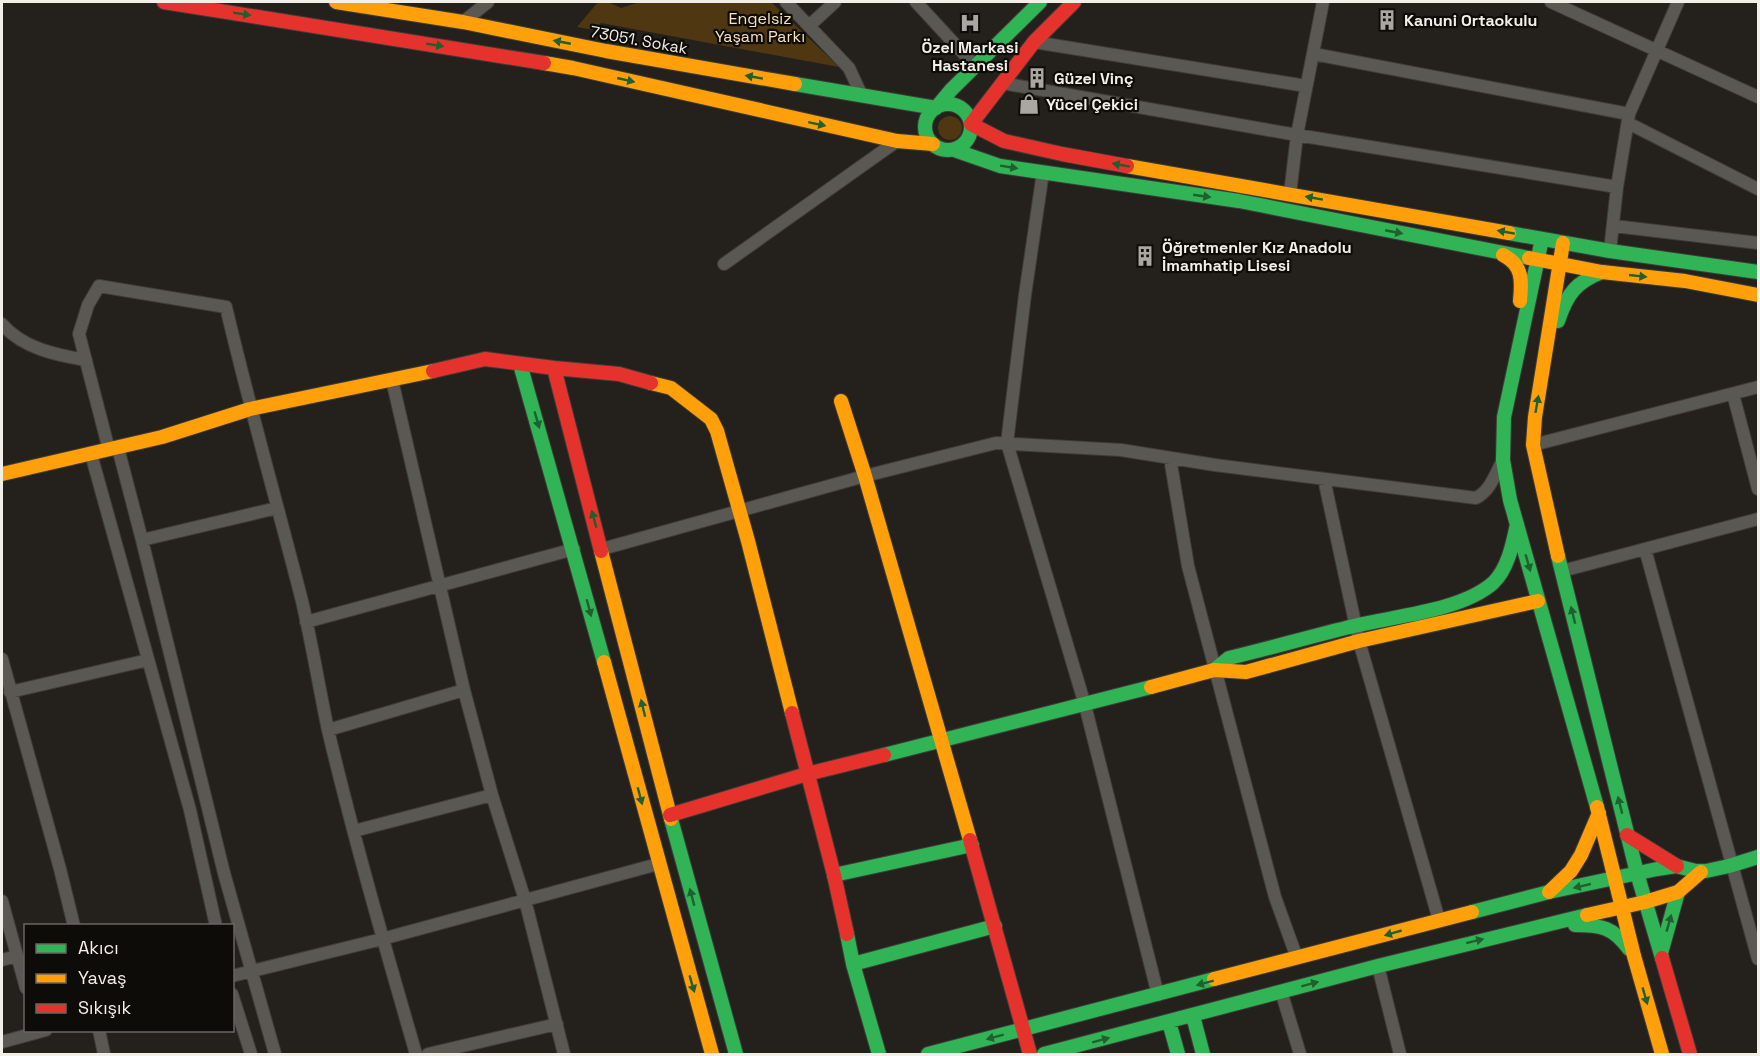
<svg xmlns="http://www.w3.org/2000/svg" width="1760" height="1056" font-family="'Space Grotesk',sans-serif">
<rect width="100%" height="100%" fill="#24211c"/>
<!-- green -->
<path fill="#4e3711" d="M 598,2 L 608,2 L 621,8 L 640,2 L 771,2 L 839,67 L 601,23 L 595,30 L 577,27 Z
M938 128a12 12 0 1 1 24 0a12 12 0 1 1-24 0Z"/>
<g fill="none" stroke-linecap="round" stroke-linejoin="round">
<!-- street casing -->
<g stroke="#3e3c38" stroke-width="14">
<path id="street" d="M 786,2 L 849,68 L 862,96
M 916,2 L 975,66
M 1551,2 L 1758,97
M 463,22 L 488,2
M 810,25 L 835,2
M 1034,42 L 1306,86
M 1314,54 L 1629,114
M 1002,83 L 1297,135 L 1617,187
M 1628,123 L 1758,189
M 1043,172 L 1025,295 L 1007,443 L 1085,705 L 1158,995
M 1290,194 L 1297,135 L 1323,2
M 1614,226 L 1758,243
M 1610,251 L 1617,187 L 1629,114 L 1678,2
M 724,264 L 897,141
M 2,324 C 22,348 56,355 86,360
M 392,380 L 464,690 L 492,795 L 525,900 L 564,1054
M 1733,394 L 1758,489
M 1533,445 L 1758,387
M 118,448 L 142,540 L 224,873 L 275,1054
M 109,450 L 79,334 L 88,305 L 99,286 L 226,307 C 249,405 277,503 302,601 C 312,644 319,687 328,730 C 354,839 385,947 416,1054
M 91,454 L 190,810 L 216,926
M 1170,458 L 1188,566 L 1275,897 L 1297,958
M 1324,479 L 1359,641 L 1439,920
M 142,540 L 277,508
M 602,549 L 865,476 L 996,443 L 1121,450 L 1215,465 L 1476,498 C 1491,490 1495,474 1503,460
M 1645,549 L 1758,959
M 1562,571 L 1758,519
M 306,622 L 574,549
M 2,659 L 60,869 L 74,926
M 10,692 L 148,660
M 328,730 L 464,690
M 354,831 L 492,795
M 2,901 L 26,988
M 2,960 L 17,956
M 1378,966 L 1400,1054
M 232,976 L 382,939 L 658,864
M 1281,991 L 1300,1054
M 232,994 L 251,1054
M 99,1030 L 104,1054
M 2,1042 L 46,1030
M 428,1054 L 557,1024"/>
</g>
<!-- fast casing -->
<g stroke="#3e3c38" stroke-width="16">
<path id="fast" d="M 795,84 L 936,108 L 951,90 L 1040,2
M925 127a23 23 0 1 1 46 0a23 23 0 1 1-46 0Z
M 954,150 L 1000,166 L 1239,201 L 1529,258
M 1509,233 L 1610,251 L 1758,272
M 1542,239 L 1504,417 L 1503,460 L 1510,500 L 1597,807
M 1558,321 C 1567,294 1576,282 1602,272
M 520,364 L 604,662
M 1558,556 L 1637,873 L 1662,958
M 1214,670 L 1229,658 C 1271,648 1312,636 1354,626 C 1395,616 1461,611 1493,583 C 1508,569 1513,543 1517,524
M 884,755 L 1151,687
M 671,819 L 736,1054
M 834,875 L 972,845
M 1472,912 L 1549,892 L 1657,869 L 1676,866 L 1696,871 L 1706,871 L 1729,866 L 1758,857
M 1575,925 C 1601,925 1613,927 1629,949
M 847,934 L 853,964 L 879,1054
M 1661,953 L 1678,892
M 853,964 L 995,926
M 1193,1016 L 1203,1054
M 1169,1022 L 1178,1054
M 928,1054 L 1214,979
M 1044,1054 L 1378,966 L 1587,915"/>
</g>
<!-- slow casing -->
<g stroke="#3e3c38" stroke-width="16">
<path id="slow" d="M 336,2 L 463,22 L 606,51 L 795,84
M 544,63 L 573,68 L 897,141 L 933,144
M 1127,166 L 1509,233
M 1503,255 C 1523,265 1522,281 1520,301
M 1529,258 L 1602,272 L 1685,281 L 1758,295
M 651,383 L 671,388 L 711,419 L 717,431 L 748,541 L 792,713
M 841,401 L 865,476 L 970,840
M 2,474 L 162,437 L 250,409 L 433,371
M 601,551 L 671,819
M 1558,556 L 1533,445 L 1535,417 L 1563,243
M 604,662 L 712,1054
M 1151,687 L 1214,670 L 1246,672 L 1359,641 L 1538,601
M 1597,807 L 1634,956 L 1662,1054
M 1549,892 L 1571,871 L 1581,855 L 1599,813
M 1587,915 L 1645,902 L 1678,892 L 1701,872
M 1214,979 L 1472,912"/>
</g>
<!-- jam casing -->
<g stroke="#3e3c38" stroke-width="16">
<path id="jam" d="M 164,2 L 544,63
M 1074,2 L 1034,42 L 971,124 L 1004,141 L 1062,154 L 1127,166
M 554,368 L 601,551
M 433,371 L 485,359 L 554,368 L 619,374 L 651,383
M 792,713 L 834,875 L 847,934
M 670,815 L 807,774 L 884,755
M 1627,835 L 1677,866
M 970,840 L 1030,1054
M 1662,958 L 1690,1054"/>
</g>
<!-- street -->
<use href="#street" stroke="#5a5853" stroke-width="12"/>
<!-- fast -->
<use href="#fast" stroke="#30b455" stroke-width="14"/>
<!-- slow -->
<use href="#slow" stroke="#ff9f0a" stroke-width="14"/>
<!-- jam -->
<use href="#jam" stroke="#e5322d" stroke-width="14"/>
</g>
<!-- one-way arrows -->
<defs><path id="oneway-solid" d="M-6-.8H1V-3.2L6.5 0L1 3.2V.8H-6Z" transform="scale(1.5)"/></defs>
<g fill="#1f602e">
<use href="#oneway-solid" transform="translate(242 14) rotate(9)"/>
<use href="#oneway-solid" transform="translate(562 42) rotate(-169)"/>
<use href="#oneway-solid" transform="translate(435 45) rotate(9)"/>
<use href="#oneway-solid" transform="translate(754 77) rotate(-170)"/>
<use href="#oneway-solid" transform="translate(626 80) rotate(13)"/>
<use href="#oneway-solid" transform="translate(817 124) rotate(12)"/>
<use href="#oneway-solid" transform="translate(1121 165) rotate(-170)"/>
<use href="#oneway-solid" transform="translate(1009 167) rotate(9)"/>
<use href="#oneway-solid" transform="translate(1202 196) rotate(8)"/>
<use href="#oneway-solid" transform="translate(1314 198) rotate(-170)"/>
<use href="#oneway-solid" transform="translate(1394 232) rotate(11)"/>
<use href="#oneway-solid" transform="translate(1506 232) rotate(-170)"/>
<use href="#oneway-solid" transform="translate(1638 276) rotate(6)"/>
<use href="#oneway-solid" transform="translate(1537 404) rotate(-80)"/>
<use href="#oneway-solid" transform="translate(537 420) rotate(74)"/>
<use href="#oneway-solid" transform="translate(594 519) rotate(-105)"/>
<use href="#oneway-solid" transform="translate(1528 563) rotate(74)"/>
<use href="#oneway-solid" transform="translate(589 608) rotate(75)"/>
<use href="#oneway-solid" transform="translate(1573 615) rotate(-104)"/>
<use href="#oneway-solid" transform="translate(643 708) rotate(-104)"/>
<use href="#oneway-solid" transform="translate(640 796) rotate(75)"/>
<use href="#oneway-solid" transform="translate(1620 805) rotate(-104)"/>
<use href="#oneway-solid" transform="translate(1582 886) rotate(167)"/>
<use href="#oneway-solid" transform="translate(692 897) rotate(-105)"/>
<use href="#oneway-solid" transform="translate(1669 923) rotate(-74)"/>
<use href="#oneway-solid" transform="translate(1393 933) rotate(164)"/>
<use href="#oneway-solid" transform="translate(1475 941) rotate(-14)"/>
<use href="#oneway-solid" transform="translate(1205 983) rotate(165)"/>
<use href="#oneway-solid" transform="translate(692 984) rotate(74)"/>
<use href="#oneway-solid" transform="translate(1310 984) rotate(-15)"/>
<use href="#oneway-solid" transform="translate(1645 996) rotate(74)"/>
<use href="#oneway-solid" transform="translate(995 1037) rotate(165)"/>
<use href="#oneway-solid" transform="translate(1101 1040) rotate(-15)"/>
</g>
<!-- icons -->
<defs>
<g id="building-bare" transform="scale(1.62)"><path d="M-4-6H4V6H1V3H-1V6H-4ZM-2.5-4.3h1.7v1.8h-1.7ZM.8-4.3h1.7v1.8H.8ZM-2.5-1h1.7V.8h-1.7ZM.8-1h1.7V.8H.8Z" fill="#aaa6a1" stroke="#0e0c08" stroke-width="2.5" paint-order="stroke"/></g>
<g id="hospital-bare" transform="scale(1.62)"><path d="M-5-5h3v3.5h4V-5h3V5h-3V1.5h-4V5h-3Z" fill="#aaa6a1" stroke="#0e0c08" stroke-width="2.5" paint-order="stroke"/></g>
<g id="shop-bare" transform="scale(1.62)"><path d="M-5-2.5h2.3a2.7 3.5 0 0 1 5.4 0H5L5.5 6h-11ZM-1.5-2.5h3a1.5 2.3 0 0 0-3 0Z" fill="#aaa6a1" stroke="#0e0c08" stroke-width="2.5" paint-order="stroke"/></g>
</defs>
<g fill-rule="evenodd">
<use href="#building-bare" x="1387" y="20"/>
<use href="#hospital-bare" x="970" y="23"/>
<use href="#building-bare" x="1037" y="78"/>
<use href="#shop-bare" x="1029" y="104"/>
<use href="#building-bare" x="1145" y="256"/>
</g>
<g text-anchor="middle" dominant-baseline="central" stroke-width="4.5" stroke-linejoin="round" paint-order="stroke">
<!-- park labels -->
<g font-size="16" fill="#f6e0be" stroke="#0e0c08">
<text x="760" y="18">Engelsiz<tspan x="760" dy="18">Yaşam Parkı</tspan></text>
</g>
<!-- poi labels -->
<g font-size="16" font-weight="bold" fill="#f2eee8" stroke="#0e0c08" text-anchor="start">
<text x="1404" y="20">Kanuni Ortaokulu</text>
<text x="970" y="47" text-anchor="middle">Özel Markasi<tspan x="970" dy="18">Hastanesi</tspan></text>
<text x="1054" y="78">Güzel Vinç</text>
<text x="1046" y="104">Yücel Çekici</text>
<text x="1162" y="247">Öğretmenler Kız Anadolu<tspan x="1162" dy="18">İmamhatip Lisesi</tspan></text>
</g>
<!-- street labels -->
<g font-size="16" fill="#f2eee8" stroke="#0e0c08">
<text transform="translate(639 40) rotate(10)">73051. Sokak</text>
</g>
</g>
<!-- border -->
<rect width="1760" height="1056" fill="none" stroke="#f2eee8" stroke-width="6"/>
<!-- legend -->
<rect x="24" y="924" width="210" height="108" fill="#0e0c08" stroke="#696662" stroke-width="1.5"/>
<rect x="36" y="944" width="30" height="9" fill="#30b455" stroke="#696662" stroke-width="1.5"/>
<text x="78" y="954" font-size="18" fill="#f2eee8">Akıcı</text>
<rect x="36" y="974" width="30" height="9" fill="#ff9f0a" stroke="#696662" stroke-width="1.5"/>
<text x="78" y="984" font-size="18" fill="#f2eee8">Yavaş</text>
<rect x="36" y="1004" width="30" height="9" fill="#e5322d" stroke="#696662" stroke-width="1.5"/>
<text x="78" y="1014" font-size="18" fill="#f2eee8">Sıkışık</text>
</svg>
